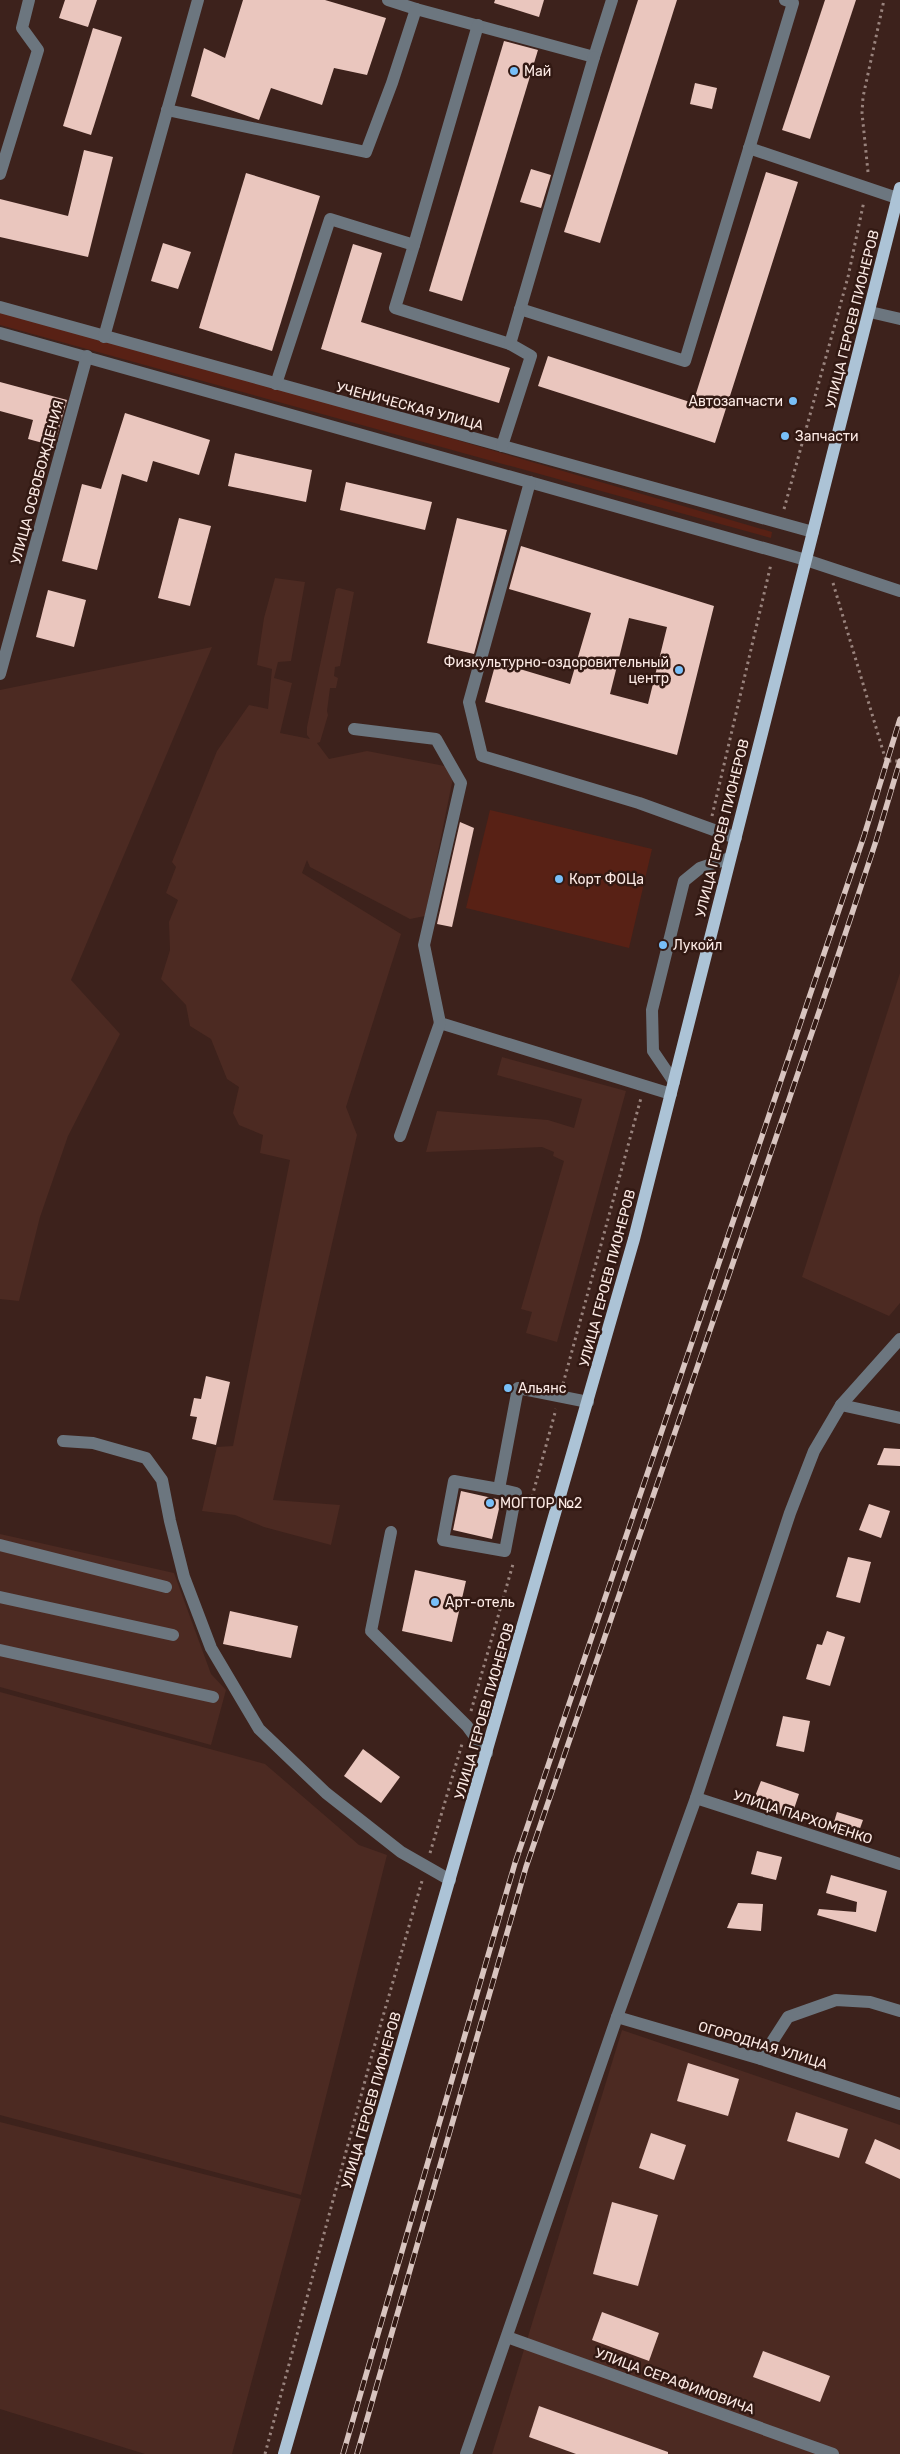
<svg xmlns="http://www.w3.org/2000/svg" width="900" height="2454" viewBox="0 0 900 2454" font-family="Rubik,sans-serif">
	<rect width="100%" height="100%" fill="#3d221c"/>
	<g fill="#4c2a22">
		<path d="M275,578L305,582L291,661L278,662L274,678L292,683L280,733L310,739L307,735V727L336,589L339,588L354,592L340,666L335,667L334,676L338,678L336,688H330L327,711L328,715L320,742L317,743L329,759L367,751L455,768L425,916L410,919L310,867L307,860L302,873L401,934L346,1107L357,1135L273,1500L340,1505L331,1545L264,1527L235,1515L202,1511L217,1447L233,1446L290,1160L260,1153L263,1135L239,1125L233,1113L239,1087L227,1079L211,1039L190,1026L186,1005L161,979L170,950L169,922L178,900L166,893L176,867L172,862L217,751L249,705L268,709L272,669L257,665L264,618Z"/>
		<path d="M212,647L71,980L120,1034L68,1136L40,1217L19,1301L0,1299V690Z"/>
		<path d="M900,973V1303L889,1316L802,1277Z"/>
		<path d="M502,1057L626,1091L557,1342L526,1333L532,1312L521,1309L564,1161L553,1156L554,1152L542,1147L426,1152L437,1111L548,1120L574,1128L582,1099L497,1075Z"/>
		<path d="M0,1534L174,1573L211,1674L226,1690L211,1745L0,1687Z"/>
		<path d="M0,1692L265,1764L359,1845L387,1855L301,2195L0,2115Z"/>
		<path d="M622,2030L900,2125V2454H492Z"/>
		<path d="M0,2122L301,2199L232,2454H145L0,2409Z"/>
	</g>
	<g fill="#582115">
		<path d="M0,311L104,337L772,532L771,538L0,325Z"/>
		<path d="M490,810L652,849L629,948L466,908Z"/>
	</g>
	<g fill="#eac6be" fill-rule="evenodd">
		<path d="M65,0H97L88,27L59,18Z"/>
		<path d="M243,0H325L386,18L367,75L334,68L322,105L271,88L259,120L191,96L204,48L225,58Z"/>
		<path d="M495,0H544L539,17L494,3Z"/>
		<path d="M638,0H677L600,243L564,232Z"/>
		<path d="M825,0H856L810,139L782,130Z"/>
		<path d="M93,28L122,37L91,135L63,126Z"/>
		<path d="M504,41L538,50L462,301L429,291Z"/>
		<path d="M695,83L717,88L712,109L690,104Z"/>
		<path d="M84,150L113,157L88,257L0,237V199L68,216Z"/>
		<path d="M531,169L551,175L541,208L520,202Z"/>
		<path d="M766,172L798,182L715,443L538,386L548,356L693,403Z"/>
		<path d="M246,173L320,196L272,351L199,328Z"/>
		<path d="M163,243L191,252L178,289L151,281Z"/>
		<path d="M353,244L382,253L361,322L510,368L499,403L321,349Z"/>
		<path d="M0,382L67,400L54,446L28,439L33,420L0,411Z"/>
		<path d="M125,413L210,440L199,475L153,461L147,482L122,474L97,570L62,561L82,484L101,489Z"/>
		<path d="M235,453L312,470L306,502L228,486Z"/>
		<path d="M346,482L432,502L425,530L340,510Z"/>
		<path d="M179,518L211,526L190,606L158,598Z"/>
		<path d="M457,518L507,530L474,654L427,643Z"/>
		<path d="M521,546L714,606L677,755L485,702L496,662L570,684L591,613L509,589ZM629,618L667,627L648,704L610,694Z"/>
		<path d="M48,590L86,600L74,647L36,637Z"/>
		<path d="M460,822L474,828L452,927L437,924Z"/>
		<path d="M206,1376L230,1382L216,1445L192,1439L197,1417L190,1416L194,1398L201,1399Z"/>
		<path d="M884,1448L900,1449V1466L877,1465Z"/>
		<path d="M461,1491L501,1500L492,1539L453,1530Z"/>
		<path d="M869,1504L890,1511L881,1538L859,1530Z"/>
		<path d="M848,1557L871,1562L860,1603L836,1597Z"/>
		<path d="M415,1570L466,1581L452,1642L402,1631Z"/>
		<path d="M230,1611L298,1626L291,1658L223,1644Z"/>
		<path d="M827,1631L845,1637L830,1686L806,1679L817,1644L822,1645Z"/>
		<path d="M783,1716L810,1721L804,1752L776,1746Z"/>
		<path d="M363,1749L400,1777L381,1803L344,1776Z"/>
		<path d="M761,1781L799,1794L791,1818L752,1804Z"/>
		<path d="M837,1812L863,1820L857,1837L832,1829Z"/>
		<path d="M757,1851L782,1857L776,1880L751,1874Z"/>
		<path d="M831,1875L887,1891L876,1932L817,1915L819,1909L856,1912L857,1902L826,1893Z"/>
		<path d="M738,1903L763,1904L761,1931L727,1928Z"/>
		<path d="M688,2063L739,2079L728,2116L677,2101Z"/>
		<path d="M796,2112L848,2129L839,2158L787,2141Z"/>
		<path d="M651,2133L686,2145L674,2180L639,2168Z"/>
		<path d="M875,2139L900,2150V2179L865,2163Z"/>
		<path d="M612,2202L658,2215L638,2286L593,2274Z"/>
		<path d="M602,2312L659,2333L649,2361L592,2340Z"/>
		<path d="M763,2351L830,2376L820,2402L753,2377Z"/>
		<path d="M539,2406L668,2452V2454H576L529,2437Z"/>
	</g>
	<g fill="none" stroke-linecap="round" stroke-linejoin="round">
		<g stroke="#99837d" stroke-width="3" stroke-dasharray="2.5 4" stroke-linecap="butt">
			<path d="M868,172L862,113L863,97L884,0"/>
			<path d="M784,509L848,277L864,201"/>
			<path d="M833,583L886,761H900"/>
			<path d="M712,816L771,564"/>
			<path d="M563,1384L641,1098"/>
			<path d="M532,1497L556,1409"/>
			<path d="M471,1711L513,1564"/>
			<path d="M430,1853L462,1744"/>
			<path d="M265,2454L373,2051L422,1881"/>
		</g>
		<g stroke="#6c767f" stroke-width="12">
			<path d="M388,0L416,9"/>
			<path d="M167,110L366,152L392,83L416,9L594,57L612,0"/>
			<path d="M749,148L897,198"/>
			<path d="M0,174L38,50L22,28L29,0"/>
			<path d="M414,245L395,308L510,344"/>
			<path d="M0,307L813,532"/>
			<path d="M520,309L685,361L793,3L785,0"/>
			<path d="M870,312L900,319"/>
			<path d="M0,333L806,560L900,591"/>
			<path d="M104,337L198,0"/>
			<path d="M276,384L330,219L414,245L478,25"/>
			<path d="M502,446L531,356L510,344L594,57"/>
			<path d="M530,482L469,702L482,756L639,803L736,838"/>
			<path d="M0,674L87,356"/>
			<path d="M354,729L436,739L461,783L424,945L440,1023L671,1094"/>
			<path d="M674,1082L653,1051L652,1010L684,881L700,868L730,858"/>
			<path d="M400,1136L440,1023"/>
			<path d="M841,1405L900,1418"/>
			<path d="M63,1441L93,1443L146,1458L162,1480L170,1521L184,1577L211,1648L259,1729L326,1793L401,1852L450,1880"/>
			<path d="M499,1489L454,1481L443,1540L505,1551L516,1493L499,1489L518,1388L588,1402"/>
			<path d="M391,1532L371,1631L467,1726L487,1753"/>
			<path d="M0,1545L166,1587"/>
			<path d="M0,1597L173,1635"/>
			<path d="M0,1650L213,1697"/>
			<path d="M696,1798L900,1864"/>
			<path d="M617,2017L761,2059L900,2104"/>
			<path d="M761,2059L788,2017L836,2000L870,2002L900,2011"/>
			<path d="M507,2337L833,2454"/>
			<path d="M466,2454L617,2017L696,1798L790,1513L814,1451L841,1405L900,1339"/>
		</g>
		<path stroke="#acc3d6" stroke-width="12" d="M284,2454L634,1239L900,188"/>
		<defs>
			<g id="rail">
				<path d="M343,2454L515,1863L864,836L900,719"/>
				<path d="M357,2454L526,1867L832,974L876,841L900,761"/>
			</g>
		</defs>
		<use href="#rail" stroke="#d8c4bf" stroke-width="5.5"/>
		<use href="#rail" stroke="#321913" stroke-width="4" stroke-dasharray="11" stroke-linecap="butt"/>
	</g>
	<g fill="#78bff8" stroke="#321913" stroke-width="2">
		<circle cx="514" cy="71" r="5"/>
		<circle cx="793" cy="401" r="5"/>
		<circle cx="785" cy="436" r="5"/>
		<circle cx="679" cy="670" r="5"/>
		<circle cx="559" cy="879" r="5"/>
		<circle cx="663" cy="945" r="5"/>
		<circle cx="508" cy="1388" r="5"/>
		<circle cx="490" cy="1503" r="5"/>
		<circle cx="435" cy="1602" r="5"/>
	</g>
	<g text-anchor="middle" stroke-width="5" stroke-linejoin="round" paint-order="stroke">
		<g font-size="14" fill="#fceae5" stroke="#321913" text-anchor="start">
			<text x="524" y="76">Май</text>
			<text x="783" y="406" text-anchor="end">Автозапчасти</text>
			<text x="795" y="441">Запчасти</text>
			<text x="669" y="667" text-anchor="end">Физкультурно-оздоровительный<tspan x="669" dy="16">центр</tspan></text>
			<text x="569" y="884">Корт ФОЦа</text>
			<text x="673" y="950">Лукойл</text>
			<text x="518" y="1393">Альянс</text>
			<text x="500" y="1508">МОГТОР №2</text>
			<text x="445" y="1607">Арт-отель</text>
		</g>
		<g font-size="14" fill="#fceae5" stroke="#321913">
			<text transform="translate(852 319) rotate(-76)" y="5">УЛИЦА ГЕРОЕВ ПИОНЕРОВ</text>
			<text transform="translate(410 406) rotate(15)" y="5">УЧЕНИЧЕСКАЯ УЛИЦА</text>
			<text transform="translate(37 482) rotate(-75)" y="5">УЛИЦА ОСВОБОЖДЕНИЯ</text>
			<text transform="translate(722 828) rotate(-76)" y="5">УЛИЦА ГЕРОЕВ ПИОНЕРОВ</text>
			<text transform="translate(607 1278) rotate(-75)" y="5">УЛИЦА ГЕРОЕВ ПИОНЕРОВ</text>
			<text transform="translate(484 1711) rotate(-74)" y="5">УЛИЦА ГЕРОЕВ ПИОНЕРОВ</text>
			<text transform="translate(803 1817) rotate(18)" y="5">УЛИЦА ПАРХОМЕНКО</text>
			<text transform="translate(763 2045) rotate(17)" y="5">ОГОРОДНАЯ УЛИЦА</text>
			<text transform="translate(371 2100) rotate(-74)" y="5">УЛИЦА ГЕРОЕВ ПИОНЕРОВ</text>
			<text transform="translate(675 2381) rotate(20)" y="5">УЛИЦА СЕРАФИМОВИЧА</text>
		</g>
	</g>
</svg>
